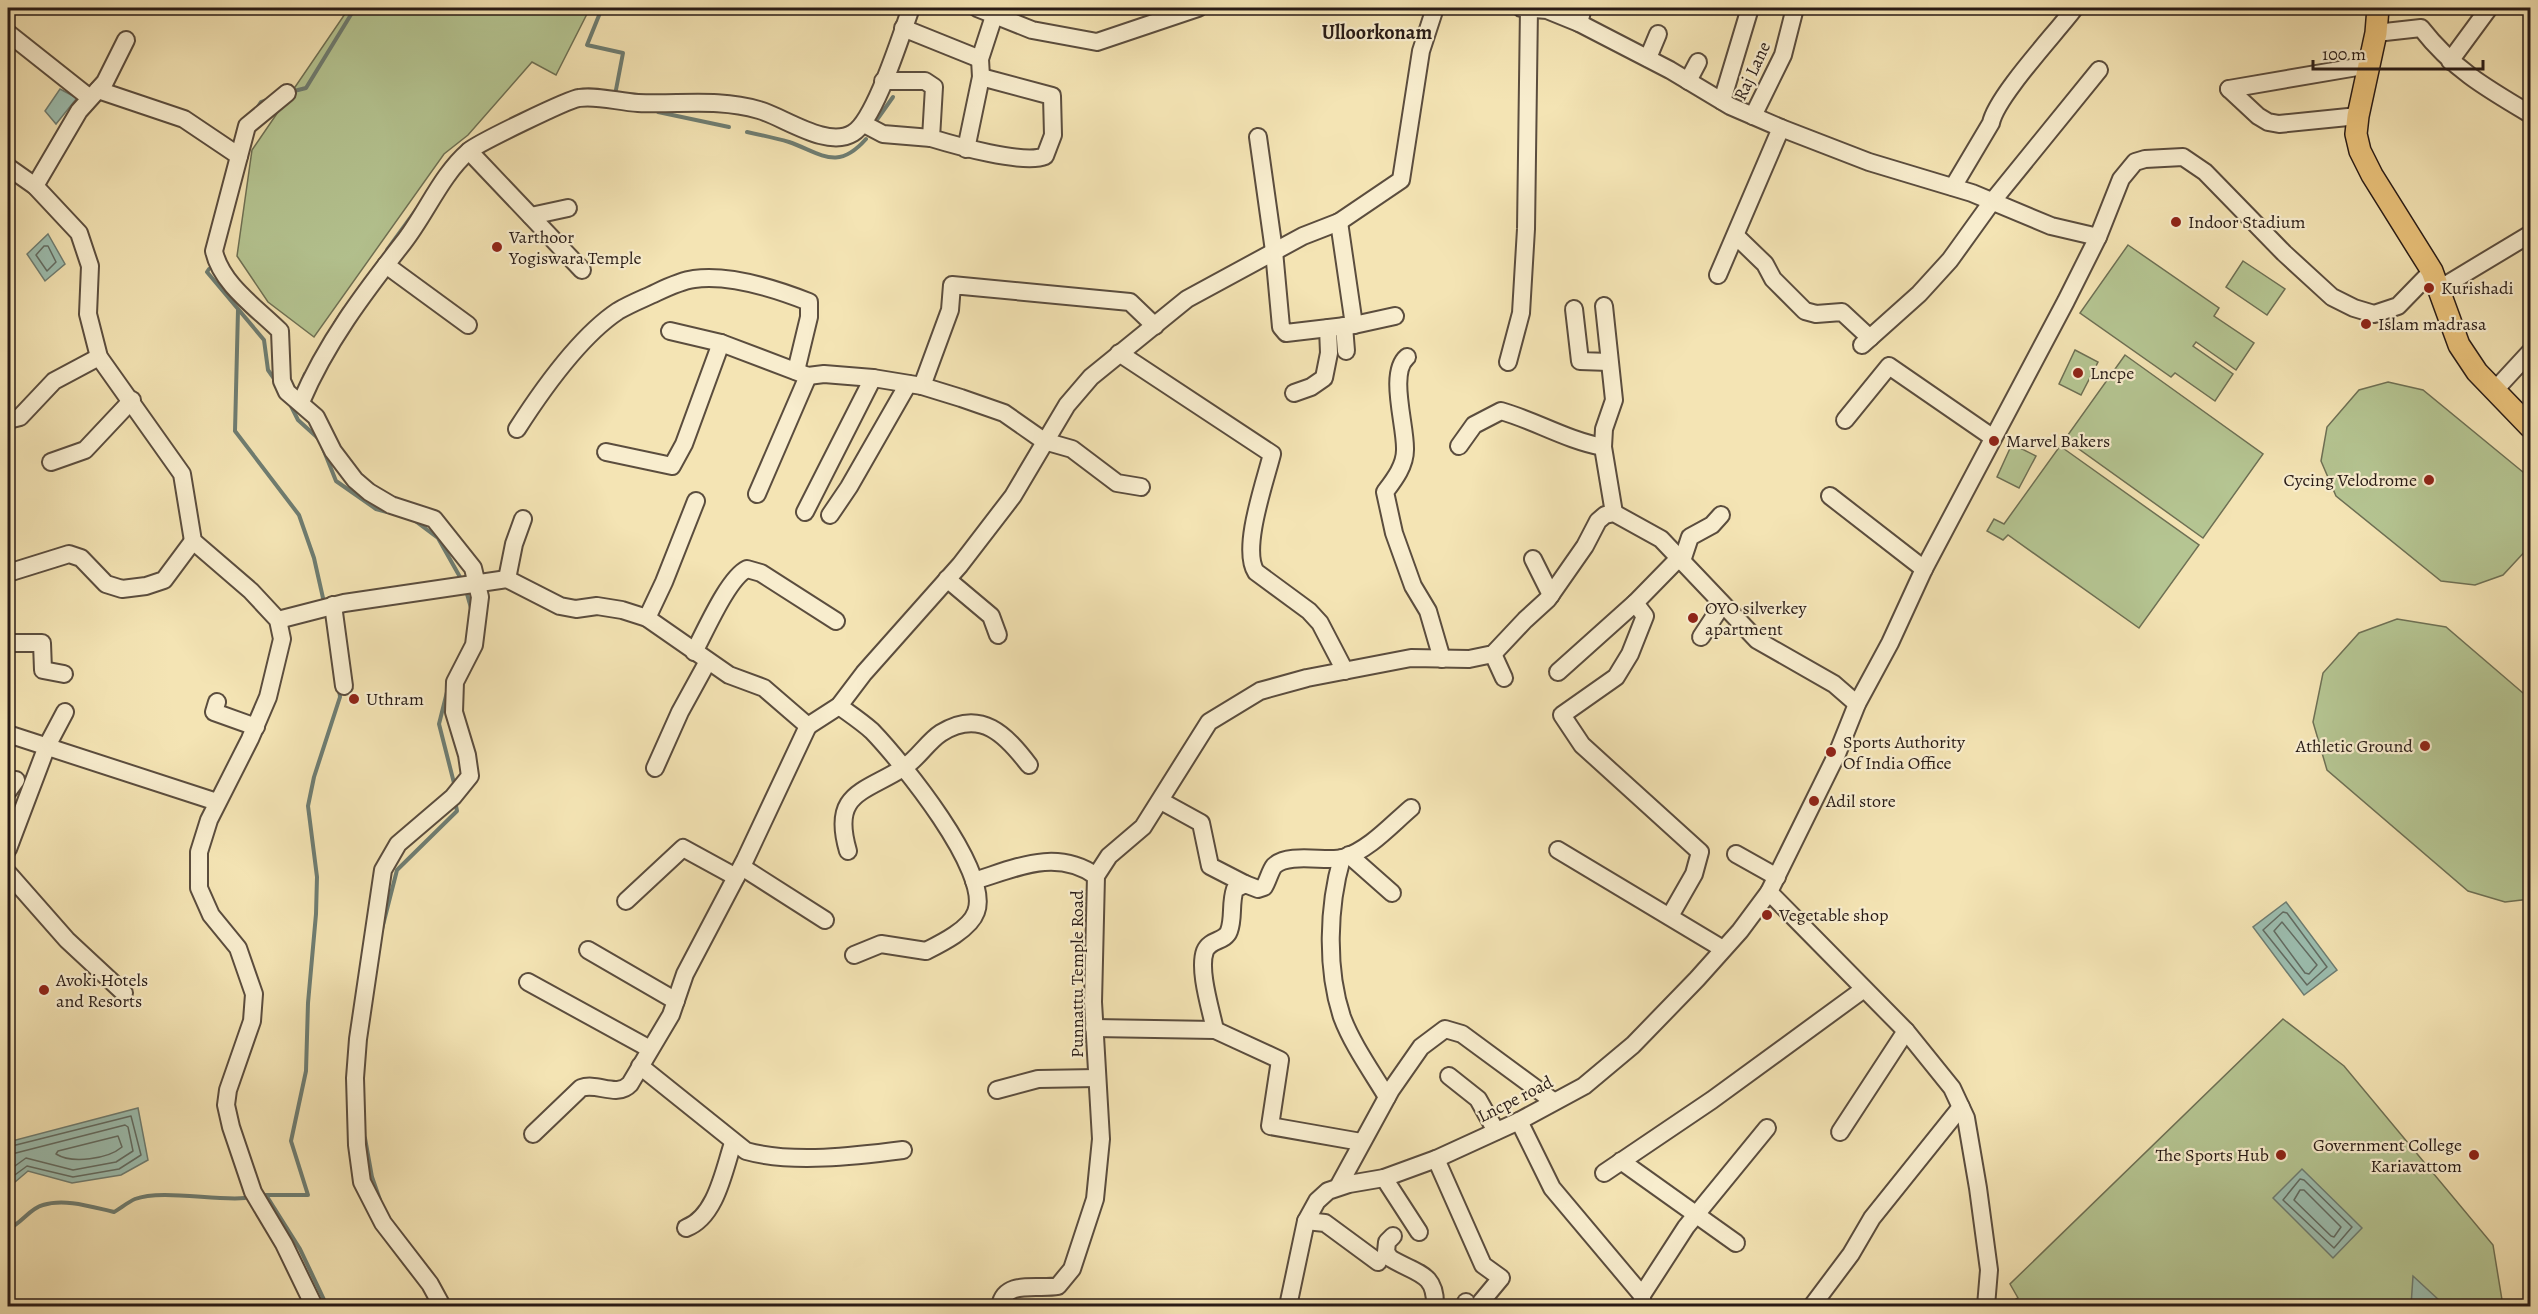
<svg xmlns="http://www.w3.org/2000/svg" width="2538" height="1314" viewBox="0 0 2538 1314" font-family="Alegreya,serif">
	<rect width="100%" height="100%" fill="#f4e4b4"/>
	<filter id="stains"><feTurbulence type="fractalNoise" baseFrequency=".00333" numOctaves="4"/><feColorMatrix values="0 0 0 0 .2 0 0 0 0 .09 0 0 0 0 .02 0 0 0 .5 -.17"/></filter>
	<radialGradient id="worn" r=".72"><stop offset=".6" stop-color="#630" stop-opacity="0"/><stop offset="1" stop-color="#630" stop-opacity=".3"/></radialGradient>
	<g fill="#b5c592" stroke="#6e7054" stroke-width="1.5">
		<path d="M349,8H590L556,75L532,62L468,135L444,154L314,337L268,302L237,256L252,150Z"/>
		<path d="M2128,245L2219,308L2214,316L2254,343L2236,370L2196,342L2193,346L2233,374L2215,401L2175,373L2171,377L2080,313Z"/>
		<path d="M2243,261L2285,289L2267,315L2226,287Z"/>
		<path d="M2075,350L2098,362L2081,395L2059,384Z"/>
		<path d="M2125,355L2263,454L2203,538L2065,439Z"/>
		<path d="M2388,382L2423,390L2529,477L2530,546L2503,575L2475,585L2441,581L2336,496L2321,461L2327,427L2359,390Z"/>
		<path d="M2012,444L2036,456L2019,488L1997,477Z"/>
		<path d="M2060,446L2199,545L2139,628L2008,535L2003,540L1987,531L1994,519L2004,524Z"/>
		<path d="M2397,619L2446,627L2530,699V899L2505,902L2468,891L2327,770L2313,722L2323,673L2359,633Z"/>
		<path d="M2283,1019L2344,1066L2493,1245L2503,1306H2004L2018,1298L2010,1284Z"/>
	</g>
	<g fill="#9cbeb0" stroke="#6e7d72" stroke-width="1.5">
		<path d="M60,89L77,98L56,124L45,111Z"/>
		<path d="M48,234L65,264L45,281L27,254Z"/>
		<path d="M2286,902L2337,970L2304,995L2253,927Z"/>
		<path d="M138,1108L148,1160L121,1175L72,1183L28,1171L8,1188V1142Z"/>
		<path d="M2302,1169L2362,1228L2333,1258L2273,1198Z"/>
		<path d="M2413,1276L2440,1301L2439,1306H2411Z"/>
	</g>
	<g fill="none" stroke-linecap="round" stroke-linejoin="round">
		<g stroke="#626c63" stroke-width="1.5">
			<path d="M44,246H48L56,262L47,271L36,255Z"/>
			<path d="M2283,912L2287,913L2327,967L2307,985L2263,930Z"/>
			<path d="M2282,922L2317,965L2309,974L2305,973L2274,931Z"/>
			<path d="M118,1136L122,1147C108,1159 72,1164 56,1154L58,1151Z"/>
			<path d="M8,1147L131,1116L141,1155L119,1169L73,1177L27,1166L8,1180"/>
			<path d="M8,1155L125,1125L128,1127L133,1151L116,1162L73,1170L26,1158L8,1171"/>
			<path d="M2300,1179L2304,1180L2352,1227L2334,1248L2283,1200Z"/>
			<path d="M2300,1190H2304L2341,1227L2334,1237L2331,1236L2294,1200Z"/>
		</g>
		<g stroke="#6e7d72" stroke-width="4">
			<path d="M328,8L334,13"/>
			<path d="M602,8L587,45L623,53L615,95"/>
			<path d="M290,92L306,88L355,8"/>
			<path d="M255,111L261,102L269,99"/>
			<path d="M658,112L729,127"/>
			<path d="M876,121L893,97"/>
			<path d="M747,132C761,135 775,138 789,142C821,153 837,172 866,139"/>
			<path d="M387,250L416,210"/>
			<path d="M209,269L207,272L264,340L268,370L275,380"/>
			<path d="M238,310L235,431L299,515L314,558L323,598"/>
			<path d="M335,323L344,309"/>
			<path d="M300,389L305,374"/>
			<path d="M290,404L298,420L319,439"/>
			<path d="M322,446L336,481L376,509L387,512"/>
			<path d="M414,520L438,538L460,577"/>
			<path d="M467,594L471,608"/>
			<path d="M447,692L439,724L454,783"/>
			<path d="M382,929L397,870L457,811L456,806"/>
			<path d="M365,1138L372,1177L380,1200"/>
			<path d="M8,1229C21,1224 30,1208 43,1205C65,1198 92,1207 114,1212C121,1208 128,1202 135,1199C161,1189 215,1201 245,1198"/>
			<path d="M327,1306L300,1249L266,1195H308L291,1141L306,1071L308,1003L316,914L317,877L308,806L314,777L340,697L339,688"/>
		</g>
		<defs>
			<g id="minor">
				<path d="M977,8L1032,30L1097,42L1198,8"/>
				<path d="M1521,8L1547,10L1579,23L1670,70L1730,106L1781,128L1869,162L1972,193L2051,226L2098,237"/>
				<path d="M1579,23L1583,8"/>
				<path d="M903,28L980,59"/>
				<path d="M8,33L90,98"/>
				<path d="M2376,33L2421,28C2453,69 2486,88 2530,114"/>
				<path d="M1648,58L1658,34"/>
				<path d="M2450,61L2489,8"/>
				<path d="M883,81H925L934,87L931,138C954,145 1024,165 1045,156L1053,135L1052,96L981,77"/>
				<path d="M1688,81L1698,62"/>
				<path d="M2229,89L2369,65"/>
				<path d="M2229,89L2258,116L2268,122L2279,124L2358,116"/>
				<path d="M98,90L184,119L239,156"/>
				<path d="M287,93L247,126L214,251C221,284 257,308 280,331L282,381L287,392L316,417L333,451L355,480L369,492L391,505L434,519L473,568L480,597L474,645L455,682L454,712L467,755L470,776L453,797L398,844L383,870L358,1039L355,1078L357,1145L362,1182L383,1223L430,1284L442,1306"/>
				<path d="M1722,101L1750,8"/>
				<path d="M1753,116L1783,55L1795,8"/>
				<path d="M864,124L883,134L931,138"/>
				<path d="M1258,137L1274,251L1281,327L1286,333L1354,325L1395,316"/>
				<path d="M966,149L981,77L980,59L994,16"/>
				<path d="M469,151L582,270"/>
				<path d="M8,167L35,186L79,233L90,266L88,314L99,357L182,474L193,541L251,591L278,620L282,639L268,697L250,739L209,820L199,852V888L211,915L238,948L254,994L252,1021L228,1090L226,1105L231,1127L253,1192L284,1244L314,1306"/>
				<path d="M35,186L79,111L105,82L126,40"/>
				<path d="M1953,187L1991,123C1996,97 2055,34 2074,9"/>
				<path d="M531,216L568,208"/>
				<path d="M1339,222L1354,325"/>
				<path d="M1736,236L1765,264L1773,279L1805,311L1816,314L1842,312L1870,338"/>
				<path d="M386,265L468,325"/>
				<path d="M1718,275L1781,128"/>
				<path d="M2439,289L2527,236"/>
				<path d="M1604,306L1614,400L1604,429L1603,447L1614,513"/>
				<path d="M1574,309L1580,361L1609,362"/>
				<path d="M1344,326L1346,351"/>
				<path d="M670,331L721,343L808,376L824,374L873,378L922,386L961,398L1004,413L1044,441L1072,449L1117,483L1141,487"/>
				<path d="M1862,345L1919,294L1950,260L1991,203L2099,70"/>
				<path d="M1119,353L1272,454C1265,482 1241,549 1256,572L1309,611L1320,623L1345,671"/>
				<path d="M1407,357C1388,373 1406,426 1405,450C1405,466 1394,480 1385,492L1394,533L1413,586L1428,611L1442,659"/>
				<path d="M1508,362L1521,313L1526,229L1529,8"/>
				<path d="M922,386L950,310L952,285L1130,302L1155,326"/>
				<path d="M2494,391L2530,352"/>
				<path d="M1294,393L1311,387L1324,378L1329,353L1328,328"/>
				<path d="M301,402C326,343 364,293 403,243C426,214 441,175 469,151C478,143 569,99 579,98C597,95 619,102 638,103C679,105 718,98 759,110C784,117 827,149 853,133C875,120 901,35 911,8"/>
				<path d="M8,420L20,417L54,381L99,357"/>
				<path d="M1845,420L1889,366L1992,437"/>
				<path d="M517,429C542,390 579,337 618,311C628,305 640,300 651,295C664,289 679,281 694,279C730,274 776,289 809,302V317L796,371"/>
				<path d="M1459,446L1474,425L1501,411C1536,421 1566,440 1603,447"/>
				<path d="M606,452L672,466L684,444L721,343"/>
				<path d="M51,462L85,450L132,400"/>
				<path d="M757,494L808,376"/>
				<path d="M1830,496L1924,569"/>
				<path d="M805,512L873,378"/>
				<path d="M830,515L849,487L908,384"/>
				<path d="M1533,559L1551,595"/>
				<path d="M1682,561L1690,537L1712,525L1721,515"/>
				<path d="M8,573L69,554L81,558L106,584L122,589L146,586L164,580L193,541"/>
				<path d="M507,579L514,544L523,519"/>
				<path d="M947,579L991,616L998,635"/>
				<path d="M1635,603L1645,616L1630,654L1616,677L1562,715L1582,745L1700,852L1694,874L1670,916"/>
				<path d="M333,605L344,686"/>
				<path d="M647,618L664,582L696,501"/>
				<path d="M278,620L344,603L507,579L560,606L576,609L597,606L622,610L647,618L729,675L764,688L808,726L839,706L864,673L960,565L1013,496L1067,405L1091,377L1187,299L1303,236L1339,222L1401,180L1421,51L1435,8"/>
				<path d="M1701,637L1722,605"/>
				<path d="M8,643H42L43,670L64,674"/>
				<path d="M694,652C705,632 728,578 747,569L761,573L836,621"/>
				<path d="M1493,654L1504,678"/>
				<path d="M1558,672L1635,603L1678,559"/>
				<path d="M217,702L214,712L256,727"/>
				<path d="M839,706C850,714 862,722 872,731C900,760 992,872 976,912C970,929 942,943 926,951L881,944L854,955"/>
				<path d="M8,734L217,802"/>
				<path d="M655,768L680,712L708,661"/>
				<path d="M8,791L16,780"/>
				<path d="M1161,801L1201,823L1210,866L1245,884"/>
				<path d="M8,849L47,746L65,712"/>
				<path d="M1558,850L1723,949"/>
				<path d="M848,851C831,793 863,793 903,768C918,759 927,742 941,733C981,708 1006,735 1029,765"/>
				<path d="M1736,854L1777,877"/>
				<path d="M1349,855L1392,893"/>
				<path d="M1342,858C1328,906 1326,969 1342,1017C1352,1044 1372,1072 1387,1097"/>
				<path d="M742,867L825,920"/>
				<path d="M8,873L67,940L124,993"/>
				<path d="M974,881C1016,868 1056,848 1096,876"/>
				<path d="M626,901L683,848L736,877"/>
				<path d="M588,950L676,1001"/>
				<path d="M528,982L650,1049"/>
				<path d="M1094,1028L1215,1030L1280,1060L1270,1126L1361,1142"/>
				<path d="M1215,1030C1211,1010 1198,970 1205,951C1210,939 1225,942 1229,931C1234,918 1230,903 1235,889L1245,884L1258,889L1264,887C1268,881 1270,871 1274,866C1288,852 1326,862 1343,858C1369,850 1391,825 1411,808"/>
				<path d="M640,1066L746,1151C792,1164 856,1156 903,1150"/>
				<path d="M1449,1076L1478,1099L1496,1131"/>
				<path d="M997,1090L1038,1079L1097,1078"/>
				<path d="M1519,1121L1552,1188L1642,1295"/>
				<path d="M1840,1132L1906,1031"/>
				<path d="M533,1134L581,1088C597,1082 617,1098 630,1084L671,1015L685,974L745,860L808,726"/>
				<path d="M1436,1159L1483,1265L1501,1278L1481,1302L1484,1306"/>
				<path d="M1621,1161L1736,1243"/>
				<path d="M1604,1173L1712,1100L1864,989"/>
				<path d="M1384,1178L1419,1232"/>
				<path d="M1338,1187L1391,1090L1421,1047L1445,1029L1462,1034L1553,1101"/>
				<path d="M1306,1221L1325,1223L1378,1262"/>
				<path d="M686,1228C716,1217 724,1170 733,1143"/>
				<path d="M1393,1236L1387,1242L1386,1252L1390,1258C1416,1274 1436,1272 1435,1306"/>
				<path d="M1466,1302V1306"/>
				<path d="M1000,1306C1005,1279 1037,1290 1058,1286L1072,1269L1095,1199L1101,1139L1093,1002L1096,876L1109,856L1143,827L1209,722L1260,691L1307,678L1411,658L1469,659L1493,654L1525,620L1548,599L1585,546L1598,521L1605,515L1614,513L1661,539L1757,640L1834,684L1857,704"/>
				<path d="M1288,1306L1306,1221L1317,1201L1328,1191L1349,1184L1384,1178L1436,1159L1519,1121L1584,1086L1633,1045L1697,979L1740,931L1769,892"/>
				<path d="M1642,1306V1295L1686,1227L1767,1128"/>
				<path d="M1812,1306L1851,1254L1872,1218L1961,1107"/>
				<path d="M1986,1306L1989,1270L1978,1188L1966,1118L1952,1088L1906,1031L1769,892L1837,754L1857,704L1890,643L1924,569L2066,301L2098,237L2121,179L2135,162L2145,159L2183,157L2205,172L2284,253L2332,297L2354,308L2374,314L2398,306L2432,271"/>
			</g>
			<path id="major" d="M2378,8L2376,33L2358,116L2356,134L2360,151L2372,175L2432,271L2459,345L2477,372L2530,427"/>
		</defs>
		<use href="#minor" stroke="#5b4d3e" stroke-width="20"/>
		<use href="#major" stroke="#281b16" stroke-width="24"/>
		<use href="#minor" stroke="#f8edce" stroke-width="16"/>
		<use href="#major" stroke="#eac27a" stroke-width="21"/>
	</g>
	<g fill="#8f2418" stroke="#f8edce" stroke-width="2">
		<circle cx="2176" cy="222" r="6"/>
		<circle cx="497" cy="247" r="6"/>
		<circle cx="2429" cy="288" r="6"/>
		<circle cx="2366" cy="324" r="6"/>
		<circle cx="2078" cy="373" r="6"/>
		<circle cx="1994" cy="441" r="6"/>
		<circle cx="2429" cy="480" r="6"/>
		<circle cx="1693" cy="618" r="6"/>
		<circle cx="354" cy="699" r="6"/>
		<circle cx="2425" cy="746" r="6"/>
		<circle cx="1831" cy="752" r="6"/>
		<circle cx="1814" cy="801" r="6"/>
		<circle cx="1767" cy="915" r="6"/>
		<circle cx="44" cy="990" r="6"/>
		<circle cx="2281" cy="1155" r="6"/>
		<circle cx="2474" cy="1155" r="6"/>
	</g>
	<g text-anchor="middle" stroke-width="4.5" stroke-linejoin="round" paint-order="stroke">
		<g font-size="18" fill="#281b16" stroke="#f8edce">
			<text transform="translate(1752 71) rotate(-65)" y="6">Raj Lane</text>
			<text transform="translate(1077 974) rotate(-90)" y="6">Punnattu Temple Road</text>
			<text transform="translate(1515 1099) rotate(-27)" y="6">Lncpe road</text>
		</g>
		<g font-size="18" fill="#281b16" stroke="#f8edce" text-anchor="start">
			<text x="2188" y="228">Indoor Stadium</text>
			<text x="509" y="243">Varthoor<tspan x="509" dy="21">Yogiswara Temple</tspan></text>
			<text x="2441" y="294">Kurishadi</text>
			<text x="2378" y="330">Islam madrasa</text>
			<text x="2090" y="379">Lncpe</text>
			<text x="2006" y="447">Marvel Bakers</text>
			<text x="2417" y="486" text-anchor="end">Cycing Velodrome</text>
			<text x="1705" y="614">OYO silverkey<tspan x="1705" dy="21">apartment</tspan></text>
			<text x="366" y="705">Uthram</text>
			<text x="1843" y="748">Sports Authority<tspan x="1843" dy="21">Of India Office</tspan></text>
			<text x="2413" y="752" text-anchor="end">Athletic Ground</text>
			<text x="1826" y="807">Adil store</text>
			<text x="1779" y="921">Vegetable shop</text>
			<text x="56" y="986">Avoki Hotels<tspan x="56" dy="21">and Resorts</tspan></text>
			<text x="2462" y="1151" text-anchor="end">Government College<tspan x="2462" dy="21">Kariavattom</tspan></text>
			<text x="2269" y="1161" text-anchor="end">The Sports Hub</text>
		</g>
		<g font-size="20" font-weight="bold" fill="#281b16" stroke="#f8edce">
			<text x="1377" y="39">Ulloorkonam</text>
		</g>
	</g>
	<rect width="2538" height="1314" fill="none" stroke="#f4e4b4" stroke-width="30"/>
	<rect x="9" y="9" width="2520" height="1296" fill="none" stroke="#281b16" stroke-width="3"/>
	<rect x="15" y="15" width="2508" height="1284" fill="none" stroke="#281b16" stroke-width="1.5"/>
	<path d="M2313 60v9h170v-9" fill="none" stroke="#281b16" stroke-width="3"/>
	<text x="2322" y="60" font-size="18" fill="#281b16" stroke="#f8edce" stroke-width="4.5" paint-order="stroke">100 m</text>
	<rect width="100%" height="100%" filter="url(#stains)"/>
	<rect width="100%" height="100%" fill="url(#worn)"/>
</svg>
